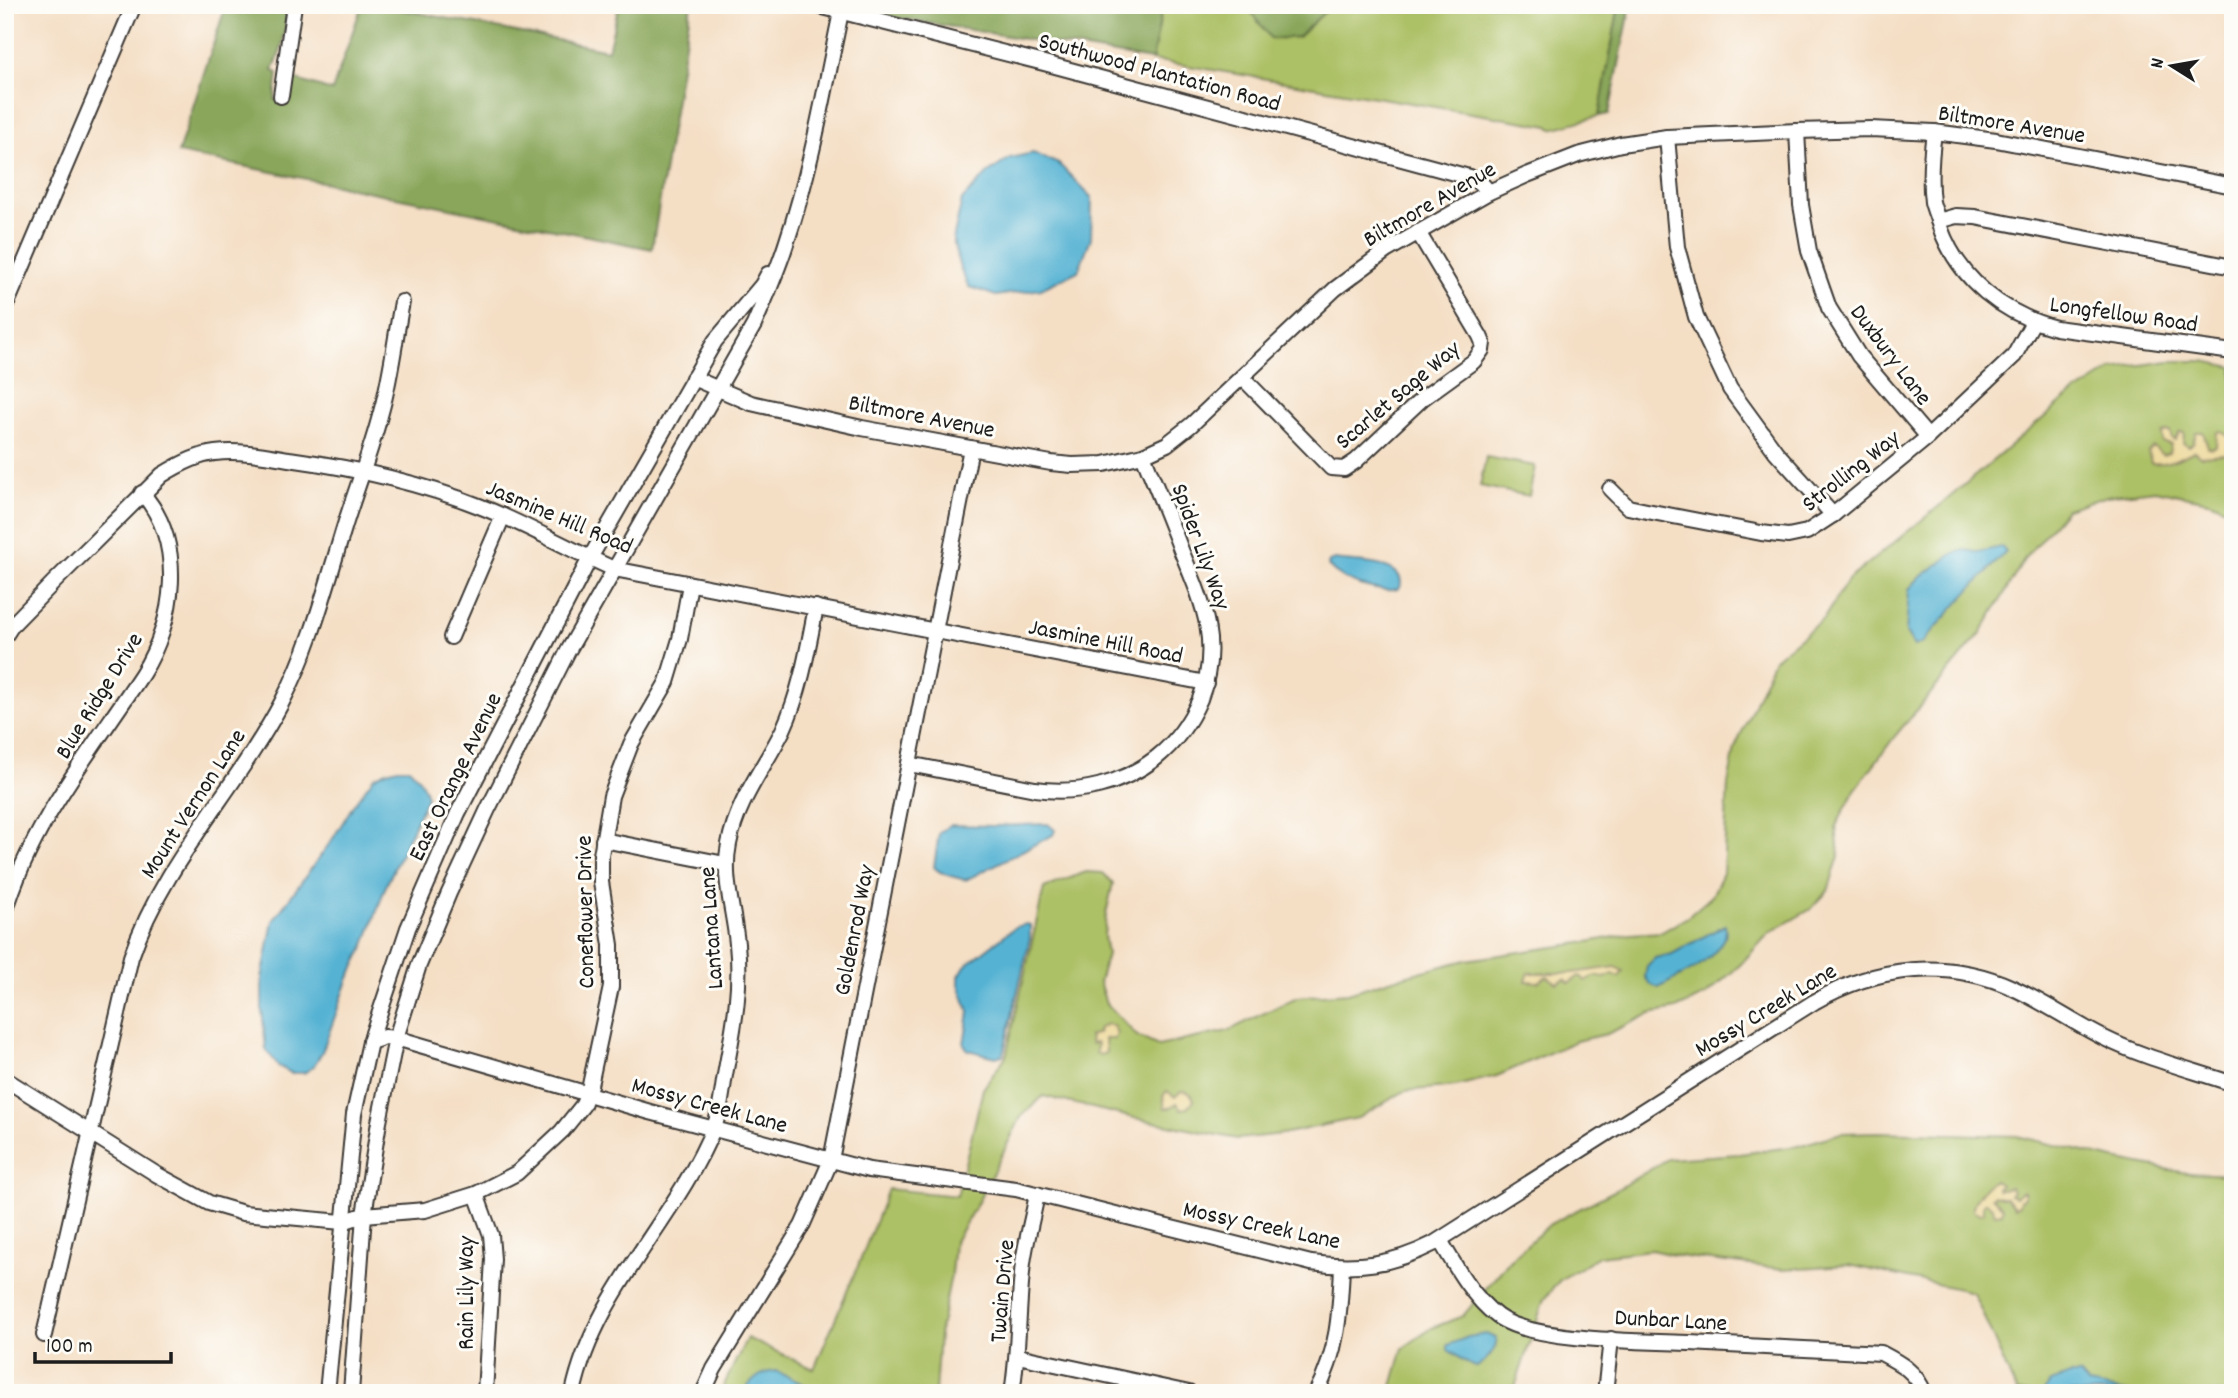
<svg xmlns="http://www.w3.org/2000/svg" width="2238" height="1398" viewBox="0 0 2238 1398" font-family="Dekko,sans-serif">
	<rect width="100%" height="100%" fill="#fdfcf7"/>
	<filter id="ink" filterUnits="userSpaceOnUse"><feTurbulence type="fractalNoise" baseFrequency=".0143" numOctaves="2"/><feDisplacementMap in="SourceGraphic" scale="14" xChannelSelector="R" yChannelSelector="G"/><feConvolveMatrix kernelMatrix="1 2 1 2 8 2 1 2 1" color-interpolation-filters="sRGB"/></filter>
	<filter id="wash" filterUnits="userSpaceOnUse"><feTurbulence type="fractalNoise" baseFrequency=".00686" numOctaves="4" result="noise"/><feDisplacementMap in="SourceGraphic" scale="28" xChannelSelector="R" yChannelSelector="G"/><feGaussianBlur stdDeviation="1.57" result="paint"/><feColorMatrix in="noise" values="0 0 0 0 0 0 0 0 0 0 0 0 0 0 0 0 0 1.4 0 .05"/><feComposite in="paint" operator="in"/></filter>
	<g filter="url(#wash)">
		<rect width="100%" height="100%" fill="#f4dec4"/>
		<g fill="#acc065" stroke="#646e40" stroke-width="2">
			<path d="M1163,5H1246L1272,39L1298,37L1332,5H1619L1599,116L1552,129L1549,126L1152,60Z"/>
			<path d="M2169,361H2204L2233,367V512L2213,502L2155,490L2107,496L2066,509L2025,558L1982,632L1895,736L1855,790L1836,826L1839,856L1828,891L1811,909L1769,933L1740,965L1706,995L1676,1009L1650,1014L1607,1034L1576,1041L1497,1076L1456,1086L1405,1091L1358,1118L1282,1134L1237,1139L1130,1117L1043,1096L1021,1117L979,1200L954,1243L951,1275L939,1335L935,1393H720L747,1338L814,1369L862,1256L888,1189L957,1196L983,1089L1006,1056L1044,888L1086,872L1103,873L1113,883L1106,914L1104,936L1107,954L1099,982L1106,1003L1137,1036L1158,1046L1228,1031L1297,997L1348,993L1393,979L1466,960L1588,942L1630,934L1662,932L1689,916L1712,896L1723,873L1728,784L1735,748L1774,659L1824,618L1848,580L1944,502L2067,398L2113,369Z"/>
			<path d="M1486,457L1535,466L1529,496L1480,486Z"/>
			<path d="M1877,1132L2017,1136L2114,1159L2186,1173L2233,1175V1393H2017L1973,1292L1849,1265L1783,1269L1678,1256L1651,1250L1599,1256L1560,1280L1544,1299L1513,1393H1390L1403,1348L1432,1328L1463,1316L1510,1260L1550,1224L1614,1191L1668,1159L1739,1154L1798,1146L1841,1133Z"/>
		</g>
		<g fill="#89a65a" stroke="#52613b" stroke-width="2">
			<path d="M226,5H289L282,47L273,71L278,73L275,100L285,101L288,77L332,91L362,5H379L608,50L619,5H691L652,249L178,153Z"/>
			<path d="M833,5H1163L1152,60L855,11Z"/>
			<path d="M1246,5H1332L1298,37L1271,39Z"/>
			<path d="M1619,5H1631L1609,114L1599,116Z"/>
		</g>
		<g fill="#eeda9e" stroke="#857b5d" stroke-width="2">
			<path d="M2222,431L2230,438L2231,450L2225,454L2200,456L2194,451C2181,458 2166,465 2151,463L2148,452L2153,447L2163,455L2169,453L2171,444L2162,442V434L2166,432H2170L2172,439L2175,440L2180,432L2184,433L2183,443L2188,446L2193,443L2196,432H2203L2208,447L2212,448L2216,446L2217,432Z"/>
			<path d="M1616,967L1623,971L1619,977L1613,974L1605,978C1594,976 1594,975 1585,981L1582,977L1579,976L1570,983L1565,979L1557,983L1547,976L1538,982L1526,981L1529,973H1572Z"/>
			<path d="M1107,1024L1113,1026L1117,1033L1115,1039H1105L1106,1053L1100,1055L1096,1053L1097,1045L1096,1043L1091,1044L1089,1036L1098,1033L1099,1028Z"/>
			<path d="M1167,1091L1175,1097L1181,1091C1188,1091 1193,1094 1194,1101L1187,1108L1181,1109L1177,1103L1171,1108H1165L1163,1096Z"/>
			<path d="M1994,1180L2001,1184L1997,1188L1998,1190L2010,1187L2013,1191L2010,1195L2015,1197L2023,1191L2025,1194L2024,1198L2020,1200L2019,1205L2015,1207L2006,1198L1994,1195L1992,1197L2003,1207L2002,1213L1995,1214L1992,1207L1986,1202L1983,1204V1212L1980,1214L1973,1210C1972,1200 1986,1185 1994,1180Z"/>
		</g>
		<g fill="#55b2d3" stroke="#386778" stroke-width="2">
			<path d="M1033,153L1059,164L1092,198L1091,238L1078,271L1041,289L996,296L969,287L960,269L953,240L962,200L987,174L1010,158Z"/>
			<path d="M2002,547L2006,551L1922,643L1914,646L1906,633L1909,589L1919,578L1954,553L1965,550L1977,552Z"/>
			<path d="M1335,560C1351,563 1409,560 1400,588C1385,596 1336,581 1328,565L1329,562Z"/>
			<path d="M398,768H409C418,776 425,785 427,797L385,888L365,945L349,978L322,1052L313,1067L304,1073H291L278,1066L266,1049L262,1009V978L273,921L332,840L354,804L374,777L386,771Z"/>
			<path d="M1048,824L1055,830L1053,835L966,880C955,877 941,875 934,867L939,833L950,825L995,826Z"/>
			<path d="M1027,924L1030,925V938L1003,1055L996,1057L968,1050L964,1044L969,1012L959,984V976L965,966L1015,927Z"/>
			<path d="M1725,925C1728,934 1724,938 1719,946C1704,968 1682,974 1659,988L1650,984L1645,977L1647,966L1655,958L1672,954Z"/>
			<path d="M1486,1334L1496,1338C1498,1349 1486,1361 1477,1367L1472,1366L1448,1350V1345L1468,1337Z"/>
			<path d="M776,1371L809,1387L811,1393H742C752,1381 759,1372 776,1371Z"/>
			<path d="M2070,1375H2080L2089,1385L2130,1393H2043L2051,1382Z"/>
		</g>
	</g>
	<g filter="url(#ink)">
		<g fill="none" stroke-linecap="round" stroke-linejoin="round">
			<defs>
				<g id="minor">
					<path d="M815,5L1044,63L1469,177L1483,185L1489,192"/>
					<path d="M281,96L294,5"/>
					<path d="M1797,131L1801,205L1809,251L1829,308L1859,356L1928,437"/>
					<path d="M1934,132C1931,155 1929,179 1932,202C1934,210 1938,219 1940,227C1959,280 2003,314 2056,328L2233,352"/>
					<path d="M1667,137L1677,247L1696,317L1730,389L1776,452L1833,515"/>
					<path d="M1938,221L1956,216L1975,217L2233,267"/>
					<path d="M5,308L134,5"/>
					<path d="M1242,377L1331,468L1344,469L1356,461L1423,398L1474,361L1482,350L1483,343L1480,336L1418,232"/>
					<path d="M693,378L751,403L862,428L1051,463L1072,465L1104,464L1143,455L1167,444L1191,425L1335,289L1386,251L1489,192L1527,175L1578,155L1621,144L1667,137L1797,131L1871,129L1934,132L1996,140L2233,186"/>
					<path d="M1610,489L1628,507L1647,511L1761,533L1788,536L1807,532L1833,515L1928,437L2014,356L2033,322"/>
					<path d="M5,636L12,625L53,583L162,475C178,465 196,455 215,453C240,450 265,455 289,459C354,468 418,482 479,506C526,524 568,549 614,569L1206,683"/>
					<path d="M451,637L503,516"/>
					<path d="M909,764L1035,789C1078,795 1121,785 1156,758C1176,742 1190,722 1200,699C1222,643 1202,601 1181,550C1169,518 1156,487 1143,455"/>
					<path d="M603,840L725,864"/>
					<path d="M5,913C31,824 92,750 142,674C175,622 186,543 142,493"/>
					<path d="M370,1042L385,1037L396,1038L650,1112L869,1170L1016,1189L1311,1263C1356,1269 1392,1265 1433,1244L1814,1002C1876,966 1947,958 2013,988C2044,1002 2072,1022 2102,1037C2144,1058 2189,1069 2233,1084"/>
					<path d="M5,1079L156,1174L209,1203L243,1213L342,1222L364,1215L425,1210L476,1194L517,1173L562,1131L583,1105L590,1085L611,987V945L601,882V855L611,796L631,744L667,682L680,639L690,584"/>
					<path d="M476,1194L491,1235L493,1259L485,1393"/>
					<path d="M1440,1240C1455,1266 1473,1298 1497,1316C1531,1342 1645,1341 1690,1343C1753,1346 1817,1350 1881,1353C1900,1363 1917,1372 1924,1393"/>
					<path d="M44,1335L131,957C163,863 236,789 282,702C311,647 326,587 344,528C356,489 371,451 381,412C391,377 395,339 402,302"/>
					<path d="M1018,1356L1189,1393"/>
					<path d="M327,1393L354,1114L370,1042L408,928L458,813L590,558L715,341L762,285L768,274"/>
					<path d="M351,1393L364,1215L379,1122L396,1038L419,965L449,893L488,809L568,651L754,325C766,297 778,270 787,241C812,166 825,88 841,12"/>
					<path d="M573,1393C594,1292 676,1220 714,1127C721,1111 722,1092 725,1075C733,1030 742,990 737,944C734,910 722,878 729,844C737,801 764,768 783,730C801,691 808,648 816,607"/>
					<path d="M703,1393L714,1369L802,1226L831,1160L971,448"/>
					<path d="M1012,1393C1019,1350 1018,1306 1023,1263C1026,1240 1033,1217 1037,1194"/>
					<path d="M1316,1393C1338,1352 1340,1312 1342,1267"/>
					<path d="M1605,1393L1611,1339"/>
				</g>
			</defs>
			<use href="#minor" stroke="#3c3935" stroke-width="18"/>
			<use href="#minor" stroke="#fff" stroke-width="14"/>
		</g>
	</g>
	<g text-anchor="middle" stroke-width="6" stroke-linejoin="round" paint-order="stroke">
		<g font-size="24" fill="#1c1c1c" stroke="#fdfcf7">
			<text transform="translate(1160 71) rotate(15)" y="8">Southwood Plantation Road</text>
			<text transform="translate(2012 123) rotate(9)" y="8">Biltmore Avenue</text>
			<text transform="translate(1429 203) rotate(-30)" y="8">Biltmore Avenue</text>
			<text transform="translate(2124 313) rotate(8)" y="8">Longfellow Road</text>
			<text transform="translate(1892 354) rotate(53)" y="8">Duxbury Lane</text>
			<text transform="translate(1397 394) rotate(-40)" y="8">Scarlet Sage Way</text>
			<text transform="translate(922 415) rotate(11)" y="8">Biltmore Avenue</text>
			<text transform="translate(1850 470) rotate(-38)" y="8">Strolling Way</text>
			<text transform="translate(560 516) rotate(23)" y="8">Jasmine Hill Road</text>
			<text transform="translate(1202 546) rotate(70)" y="8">Spider Lily Way</text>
			<text transform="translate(1106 640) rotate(11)" y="8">Jasmine Hill Road</text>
			<text transform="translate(98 695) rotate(-58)" y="8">Blue Ridge Drive</text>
			<text transform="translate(454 776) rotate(-64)" y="8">East Orange Avenue</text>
			<text transform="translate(192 803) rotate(-57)" y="8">Mount Vernon Lane</text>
			<text transform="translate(584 912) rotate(-91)" y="8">Coneflower Drive</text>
			<text transform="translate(710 928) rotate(-94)" y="8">Lantana Lane</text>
			<text transform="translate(853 930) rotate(-79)" y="8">Goldenrod Way</text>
			<text transform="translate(1765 1009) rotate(-31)" y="8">Mossy Creek Lane</text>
			<text transform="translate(710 1104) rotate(15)" y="8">Mossy Creek Lane</text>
			<text transform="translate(1262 1224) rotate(12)" y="8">Mossy Creek Lane</text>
			<text transform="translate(1001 1291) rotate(-85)" y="8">Twain Drive</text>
			<text transform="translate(465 1293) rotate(-90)" y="8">Rain Lily Way</text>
			<text transform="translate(1671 1319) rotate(3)" y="8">Dunbar Lane</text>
		</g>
	</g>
	<rect width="2238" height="1398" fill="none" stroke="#fdfcf7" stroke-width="28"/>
	<g transform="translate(2172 66) rotate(281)" stroke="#fdfcf7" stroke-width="5" paint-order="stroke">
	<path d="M0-5L12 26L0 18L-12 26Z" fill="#1c1c1c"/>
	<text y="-10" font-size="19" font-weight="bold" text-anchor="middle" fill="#1c1c1c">N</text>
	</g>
	<path d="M35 1352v10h136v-10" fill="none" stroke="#1c1c1c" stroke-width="3.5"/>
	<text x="46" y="1352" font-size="21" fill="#1c1c1c" stroke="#fdfcf7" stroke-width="5" paint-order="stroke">100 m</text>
</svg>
